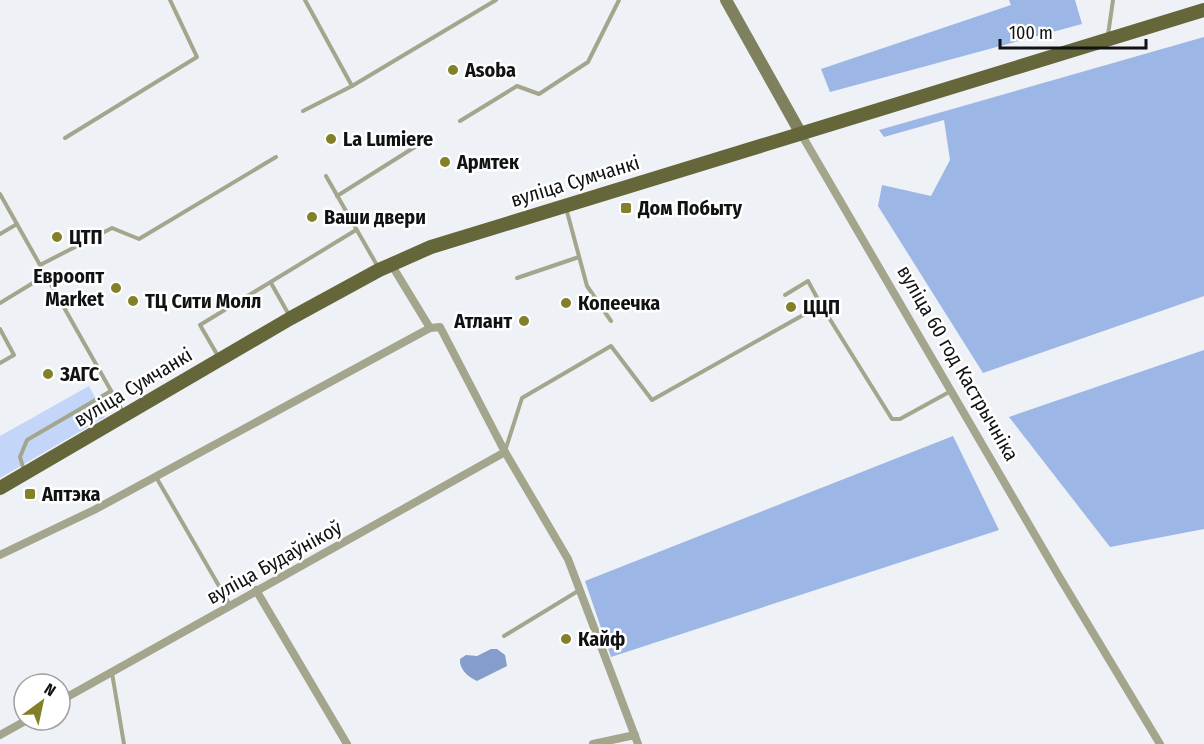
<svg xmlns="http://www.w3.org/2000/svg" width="1204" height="744" viewBox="0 0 1204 744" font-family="'Fira Sans Condensed',sans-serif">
	<rect width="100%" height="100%" fill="#eef1f5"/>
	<path fill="#c3d6f9" d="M89,386L105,417L0,478V436Z"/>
	<g fill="#9cb6e6">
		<path d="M1009,0H1075L1082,24L830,92L821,69L1011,5Z"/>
		<path d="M1204,37V296L983,373L878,206L882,185L931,196L950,160L944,120L884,137L879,130Z"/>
		<path d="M1204,350V529L1110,547L1009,417Z"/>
		<path d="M953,436L999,530L611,657L585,581Z"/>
	</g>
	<path fill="#849dcb" d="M491,649H497L505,655L507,666L477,681C468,677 459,669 460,659L466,655L477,656Z"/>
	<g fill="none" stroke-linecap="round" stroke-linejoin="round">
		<g stroke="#a4a58d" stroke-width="4">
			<path d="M305,0L352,86"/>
			<path d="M1108,35L1113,0"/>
			<path d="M303,111L352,86L496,0"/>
			<path d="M460,121L517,86L539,94L588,62L619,0"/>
			<path d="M65,138L197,57L170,0"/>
			<path d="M326,176L378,267"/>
			<path d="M0,194L40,265"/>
			<path d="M337,196L418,145"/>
			<path d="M566,208L587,286L611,321"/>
			<path d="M0,234L17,224"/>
			<path d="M517,278L579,257"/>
			<path d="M271,283L289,315"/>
			<path d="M785,295L808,281L821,305"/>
			<path d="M0,303L46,275"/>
			<path d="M0,329L14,355L0,363"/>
			<path d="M218,356L200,325L356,230"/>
			<path d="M123,412L40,265L112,228L139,239L276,157"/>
			<path d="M506,448L522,398L611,346L652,400L821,305L892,419H900L951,391"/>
			<path d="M24,470L20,457L27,440L111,391"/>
			<path d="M156,477L230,605"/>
			<path d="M504,636L578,591"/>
			<path d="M112,673L124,744"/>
		</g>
		<g stroke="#a4a58d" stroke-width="8">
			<path d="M800,132L1060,578L1160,744"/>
			<path d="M391,264L430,328"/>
			<path d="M0,555L94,510L430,328L440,327L505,452L568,559L638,744"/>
			<path d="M256,590L347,744"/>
			<path d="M60,701L505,452"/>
			<path d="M0,735L27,720"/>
			<path d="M593,744L635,735"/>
		</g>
		<path stroke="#7f805d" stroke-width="12" d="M726,0L800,132"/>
		<path stroke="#65663a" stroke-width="14" d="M0,488L291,318L379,270L431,247L1204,10"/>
	</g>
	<g fill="#82812a" stroke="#fff" stroke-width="2">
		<circle cx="453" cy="70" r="6"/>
		<circle cx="331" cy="139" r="6"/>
		<circle cx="445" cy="162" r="6"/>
		<rect x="620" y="202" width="12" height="12" rx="3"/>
		<circle cx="312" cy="217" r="6"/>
		<circle cx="57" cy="237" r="6"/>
		<circle cx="116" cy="288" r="6"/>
		<circle cx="133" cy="301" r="6"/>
		<circle cx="566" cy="303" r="6"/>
		<circle cx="791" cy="307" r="6"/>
		<circle cx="524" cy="321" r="6"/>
		<circle cx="48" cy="374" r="6"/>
		<rect x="24" y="488" width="12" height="12" rx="3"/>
		<circle cx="566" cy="639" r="6"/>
	</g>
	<g text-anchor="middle" stroke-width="5" stroke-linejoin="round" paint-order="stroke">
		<g font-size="20" font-weight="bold" fill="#111213" stroke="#fff" text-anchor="start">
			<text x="465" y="77">Asoba</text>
			<text x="343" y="146">La Lumiere</text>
			<text x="457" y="169">Армтек</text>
			<text x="638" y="215">Дом Побыту</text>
			<text x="324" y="224">Ваши двери</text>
			<text x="69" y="244">ЦТП</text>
			<text x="104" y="283" text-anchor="end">Евроопт<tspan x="104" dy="23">Market</tspan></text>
			<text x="145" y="308">ТЦ Сити Молл</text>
			<text x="578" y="310">Копеечка</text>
			<text x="803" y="314">ЦЦП</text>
			<text x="512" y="328" text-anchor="end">Атлант</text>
			<text x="60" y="381">ЗАГС</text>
			<text x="42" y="501">Аптэка</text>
			<text x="578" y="646">Кайф</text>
		</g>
		<g font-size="20" fill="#111213" stroke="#fff">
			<text transform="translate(575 181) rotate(-17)" y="7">вуліца Сумчанкі</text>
			<text transform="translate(958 363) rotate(60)" y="7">вуліца 60 год Кастрычніка</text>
			<text transform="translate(133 387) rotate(-31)" y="7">вуліца Сумчанкі</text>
			<text transform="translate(274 562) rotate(-29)" y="7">вуліца Будаўнікоў</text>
		</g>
	</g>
	<g transform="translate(42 702) rotate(33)"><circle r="28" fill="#ffffff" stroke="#a0a0a1" stroke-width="1.5"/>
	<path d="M0-4.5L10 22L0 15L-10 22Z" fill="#82812a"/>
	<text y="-9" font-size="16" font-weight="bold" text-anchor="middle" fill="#111213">N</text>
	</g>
	<path d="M1000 39v9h146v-9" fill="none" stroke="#111213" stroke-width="3"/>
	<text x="1009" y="39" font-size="18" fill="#111213" stroke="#ffffff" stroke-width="4.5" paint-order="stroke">100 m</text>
</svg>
